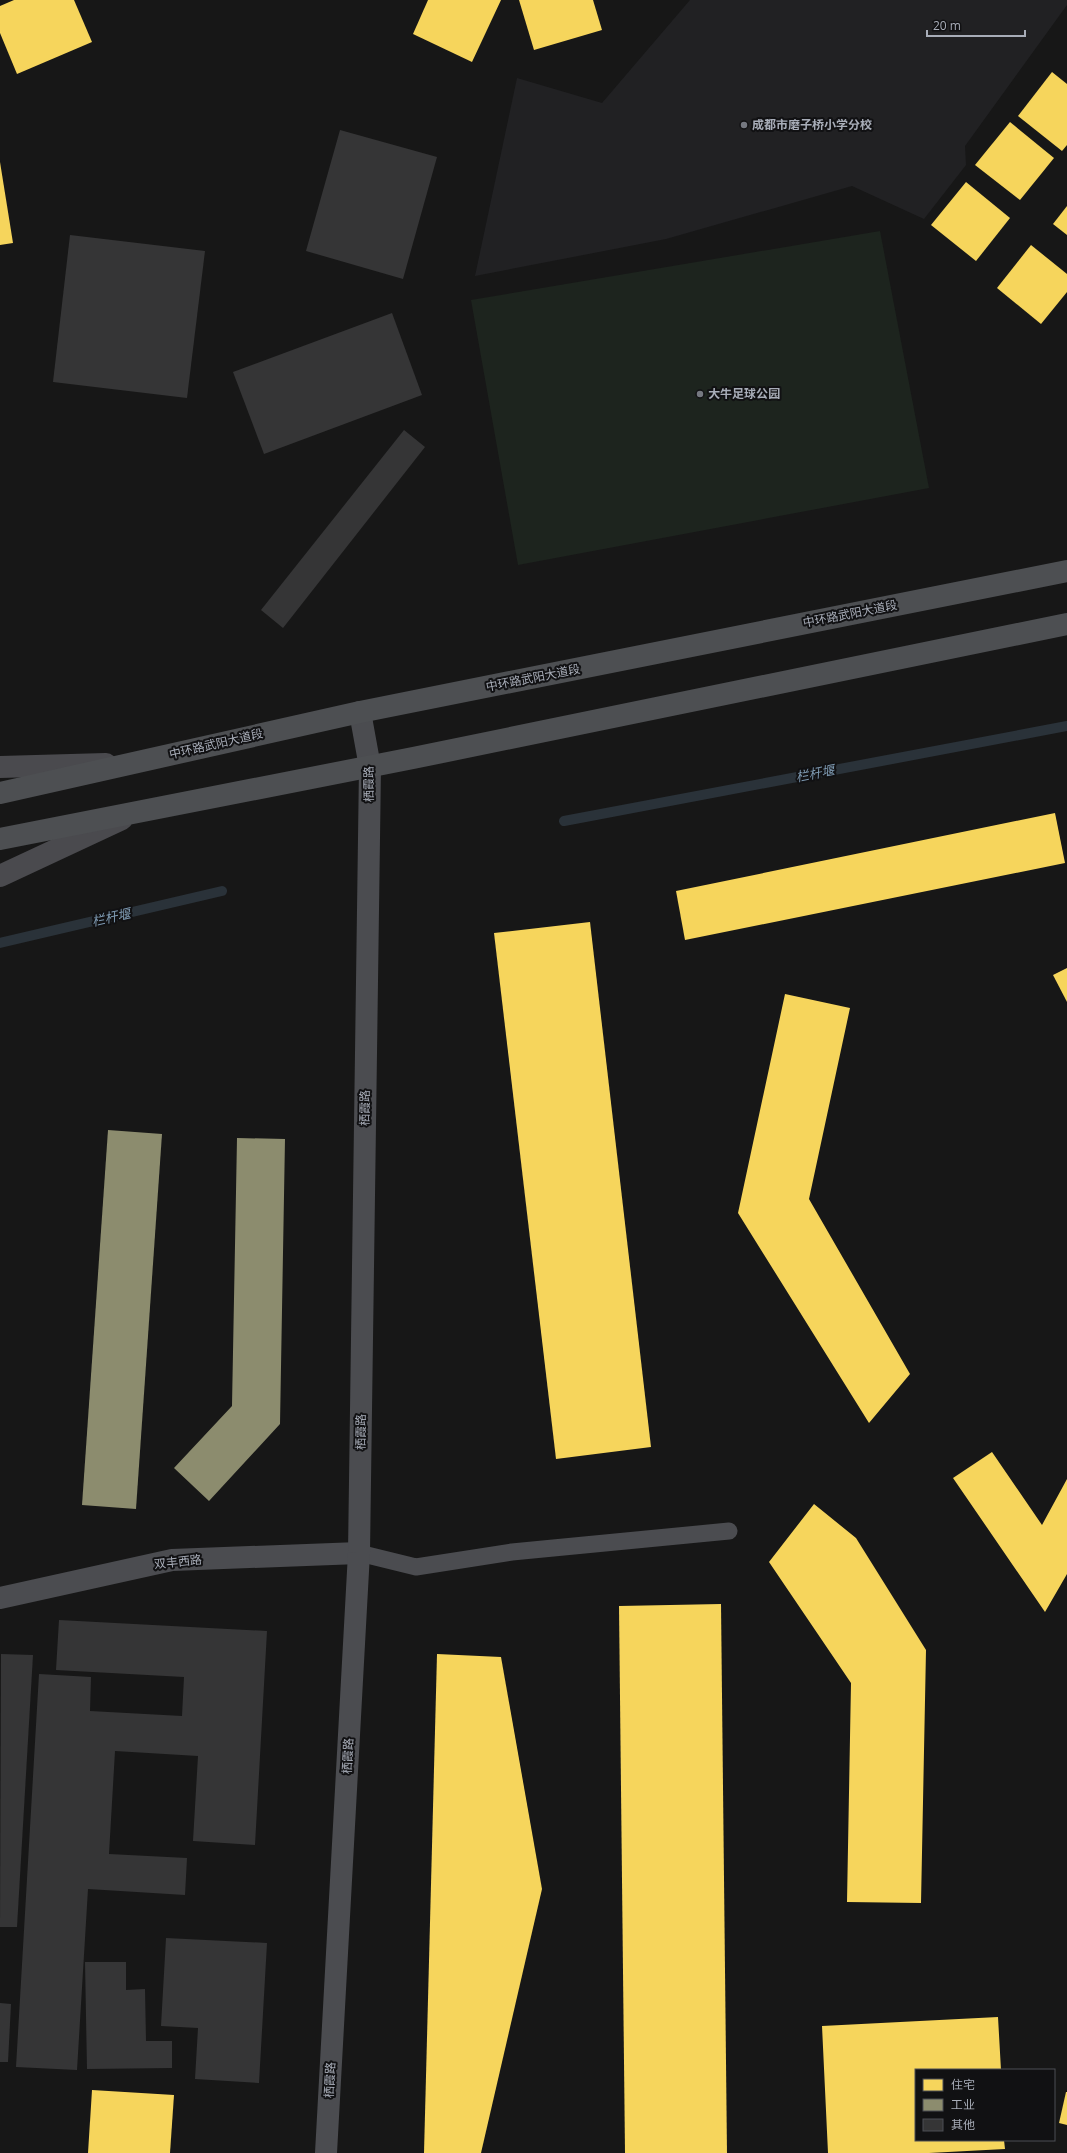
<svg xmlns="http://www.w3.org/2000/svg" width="1067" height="2153" viewBox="0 0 1067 2153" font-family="'Open Sans','Noto Sans SC',sans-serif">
	<rect width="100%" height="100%" fill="#171717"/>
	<path fill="#212123" d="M690,0H1067V5L965,146L966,165L924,219L852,186L666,239L475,276L517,78L602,103Z"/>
	<path fill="#1d241e" d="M880,231L929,488L518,565L471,300Z"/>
	<g fill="#f6d55c">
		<path d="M14,0H74L92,42L17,74L0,33V6Z"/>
		<path d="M428,0H501L472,62L413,34Z"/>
		<path d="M519,0H593L602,30L534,50Z"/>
		<path d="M1052,72L1067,84V145L1062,151L1018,116Z"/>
		<path d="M1010,122L1054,158L1020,200L975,165Z"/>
		<path d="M0,162L13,243L0,245Z"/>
		<path d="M966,182L1010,218L976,261L931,225Z"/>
		<path d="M1067,206V235L1053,224Z"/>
		<path d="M1031,245L1067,274V292L1041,324L997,288Z"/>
		<path d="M1055,813L1065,863L685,940L676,891Z"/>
		<path d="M590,922L651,1447L556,1459L494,933Z"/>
		<path d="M1067,968V1002L1053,975Z"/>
		<path d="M785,994L850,1008L809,1199L910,1374L869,1423L738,1213Z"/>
		<path d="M992,1452L1042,1525L1067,1479V1574L1045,1612L953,1478Z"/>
		<path d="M814,1504L856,1538L926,1650L921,1903L847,1902L851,1683L769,1562Z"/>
		<path d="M721,1604L727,2153H625L619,1606Z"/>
		<path d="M437,1654L501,1657L542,1889L481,2153H424Z"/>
		<path d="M998,2017L1001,2070H916V2140H1004L1005,2149L929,2153H828L822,2026Z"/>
		<path d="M92,2090L174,2095L170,2153H88Z"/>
		<path d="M1066,2092H1067V2125L1059,2123Z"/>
	</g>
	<g fill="#8c8c6e">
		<path d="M108,1130L162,1134L136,1509L82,1505Z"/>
		<path d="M237,1138L285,1139L280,1424L209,1501L174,1468L232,1406Z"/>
	</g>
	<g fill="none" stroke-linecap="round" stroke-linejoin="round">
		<g stroke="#2a3239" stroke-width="10">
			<path d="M564,821L1067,726"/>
			<path d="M0,943L222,891"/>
		</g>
	</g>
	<g fill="#353536">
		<path d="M340,130L437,157L403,279L306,251Z"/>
		<path d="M70,235L205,251L187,398L53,382Z"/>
		<path d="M392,313L422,395L264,454L233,372Z"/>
		<path d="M404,430L425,447L283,628L261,610Z"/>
		<path d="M59,1620L267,1631L255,1845L193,1841L198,1756L115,1751L109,1854L187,1858L185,1895L88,1889L77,2070L16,2067L39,1674L91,1677L90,1711L182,1716L184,1677L56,1670Z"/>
		<path d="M1,1654L33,1655L17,1927H0Z"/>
		<path d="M166,1938L267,1943L259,2083L195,2079L198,2028L161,2026Z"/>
		<path d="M85,1962H126V1990L145,1989L146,2041H172V2068L87,2069Z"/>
		<path d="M0,2003L11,2004L8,2062H0Z"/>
	</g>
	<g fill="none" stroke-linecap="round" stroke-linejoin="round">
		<path stroke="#4b4c50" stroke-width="17" d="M359,1553L416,1567L512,1552L729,1531"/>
		<g stroke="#4b4c50" stroke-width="22">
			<path d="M0,1598L172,1560L359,1553"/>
			<path d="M326,2153L359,1553L370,767L360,712"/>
		</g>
		<g stroke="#4a4a4e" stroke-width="22">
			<path d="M0,767L106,764"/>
			<path d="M0,876L122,819"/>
		</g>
		<g stroke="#4d4f52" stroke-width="22">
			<path d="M0,793L360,712L1067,571"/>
			<path d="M0,839L413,758L1067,624"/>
		</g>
	</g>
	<g fill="#757880" stroke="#111113" stroke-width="1.5">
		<circle cx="744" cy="125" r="4"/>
		<circle cx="700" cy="394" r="4"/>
	</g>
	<g text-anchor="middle" stroke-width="4" stroke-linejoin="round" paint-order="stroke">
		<g font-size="12" font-weight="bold" fill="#a8adb8" stroke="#111113" text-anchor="start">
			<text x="752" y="129">成都市磨子桥小学分校</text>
			<text x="708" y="398">大牛足球公园</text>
		</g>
		<g font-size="12" fill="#a8adb8" stroke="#111113">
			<text transform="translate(850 614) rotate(-11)" y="4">中环路武阳大道段</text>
			<text transform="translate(533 678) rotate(-11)" y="4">中环路武阳大道段</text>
			<text transform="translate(216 744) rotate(-13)" y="4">中环路武阳大道段</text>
			<text transform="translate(369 784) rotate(-91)" y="4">栖霞路</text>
			<text transform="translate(365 1108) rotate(-89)" y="4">栖霞路</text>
			<text transform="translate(361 1432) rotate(-89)" y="4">栖霞路</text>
			<text transform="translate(178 1562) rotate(-6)" y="4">双丰西路</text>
			<text transform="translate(348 1756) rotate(-87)" y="4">栖霞路</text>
			<text transform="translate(330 2080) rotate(-87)" y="4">栖霞路</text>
		</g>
		<g font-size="13" font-style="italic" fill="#7f9bb3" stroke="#111113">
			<text transform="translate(815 773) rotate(-11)" y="5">栏杆堰</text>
			<text transform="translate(111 917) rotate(-13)" y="5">栏杆堰</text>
		</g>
	</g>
	<rect x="915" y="2069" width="140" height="72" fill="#111113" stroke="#4d4f55"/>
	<rect x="923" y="2079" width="20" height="12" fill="#f6d55c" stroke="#4d4f55"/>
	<text x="951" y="2089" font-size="12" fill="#a8adb8">住宅</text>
	<rect x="923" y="2099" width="20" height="12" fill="#8c8c6e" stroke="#4d4f55"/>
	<text x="951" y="2109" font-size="12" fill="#a8adb8">工业</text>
	<rect x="923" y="2119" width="20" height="12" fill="#353536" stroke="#4d4f55"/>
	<text x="951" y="2129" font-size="12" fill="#a8adb8">其他</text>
	<path d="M927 30v6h98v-6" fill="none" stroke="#a8adb8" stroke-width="2"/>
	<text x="933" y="30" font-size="12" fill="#a8adb8" stroke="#111113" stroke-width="3" paint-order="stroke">20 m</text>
</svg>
